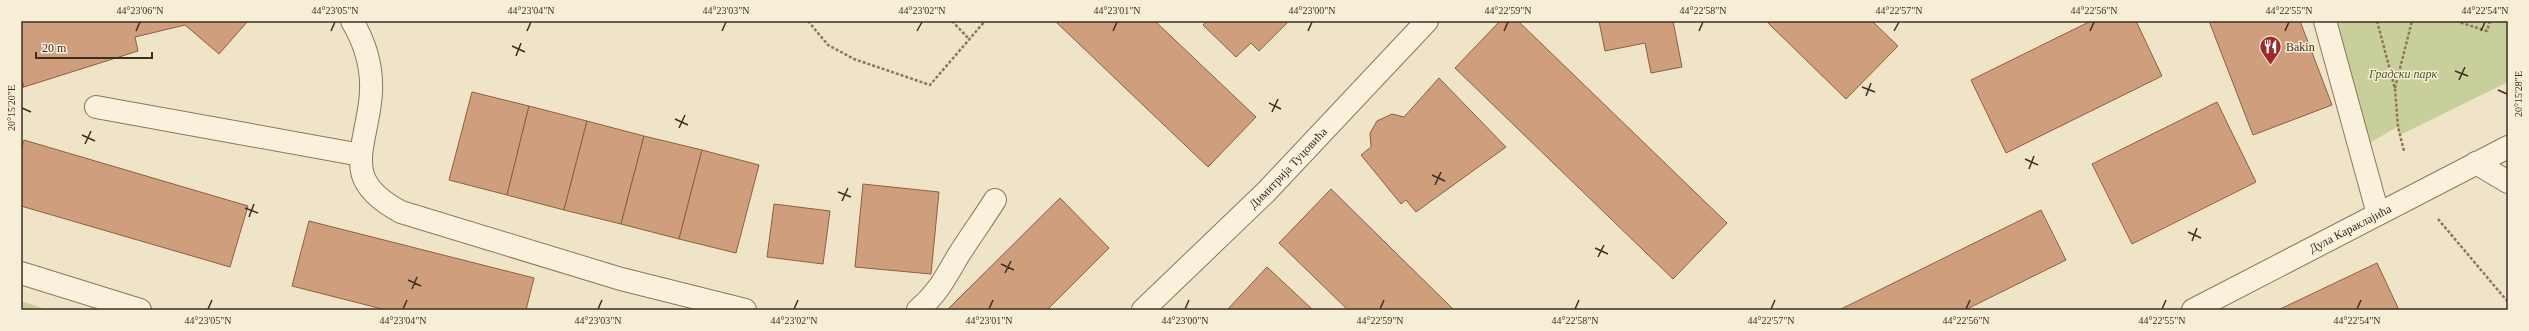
<svg xmlns="http://www.w3.org/2000/svg" width="2529" height="331" viewBox="0 0 2529 331" font-family="'Times New Roman',serif">
	<rect width="100%" height="100%" fill="#f0e4c8"/>
	<g fill="#c9cf9b">
		<path d="M2327,21H2508V82L2400,135L2397,127L2365,146Z"/>
		<path d="M21,301L48,310H21Z"/>
	</g>
	<g fill="#cf9f7d" stroke="#8d5f41">
		<path d="M21,21H248L219,54L185,25L135,37L138,51L24,87L21,78Z"/>
		<path d="M1055,21H1155L1256,117L1208,167Z"/>
		<path d="M1207,21H1289L1259,51L1251,43L1236,57L1203,25Z"/>
		<path d="M1500,21H1518L1727,223L1673,279L1455,68Z"/>
		<path d="M1599,21H1673L1682,67L1651,73L1645,43L1605,51Z"/>
		<path d="M1766,21H1872L1898,46L1846,99Z"/>
		<path d="M2091,21H2136L2162,76L2006,153L1971,80Z"/>
		<path d="M2209,21H2300L2332,105L2253,135Z"/>
		<path d="M21,78L24,87L21,88Z"/>
		<path d="M1439,78L1506,147L1416,212L1406,200L1401,204L1361,155L1371,147L1370,133L1377,121L1392,114L1404,117Z"/>
		<path d="M472,92L529,106L507,195L449,180Z"/>
		<path d="M2217,102L2256,182L2132,244L2092,164Z"/>
		<path d="M529,106L587,121L564,210L507,195Z"/>
		<path d="M587,121L644,136L621,224L564,210Z"/>
		<path d="M644,136L702,150L679,239L621,224Z"/>
		<path d="M24,140L248,206L230,267L21,206V150Z"/>
		<path d="M702,150L759,165L736,253L679,239Z"/>
		<path d="M863,184L939,192L931,274L855,267Z"/>
		<path d="M1331,189L1454,310H1348L1279,243Z"/>
		<path d="M1060,198L1109,248L1047,310H947Z"/>
		<path d="M774,204L830,211L823,264L767,257Z"/>
		<path d="M2041,210L2066,260L1965,310H1839Z"/>
		<path d="M309,221L534,278L526,310H386L292,286Z"/>
		<path d="M2377,263L2399,310H2278Z"/>
		<path d="M1267,267L1313,310H1227Z"/>
	</g>
	<g fill="none" stroke-linecap="round" stroke-linejoin="round">
		<defs>
			<g id="service">
				<path d="M352,21C367,46 374,74 370,103C363,155 343,181 401,212L621,279L745,310"/>
				<path d="M2325,21L2378,214"/>
				<path d="M96,107L361,155"/>
				<path d="M2476,163L2508,182"/>
				<path d="M918,310C938,293 945,278 958,256C970,237 983,219 995,200"/>
			</g>
			<g id="tertiary">
				<path d="M21,273L140,310"/>
				<path id="s1" d="M1143,310L1266,192L1427,21"/>
				<path id="s2" d="M2193,310L2508,147"/>
			</g>
		</defs>
		<use href="#service" stroke="#8d765c" stroke-width="24"/>
		<use href="#tertiary" stroke="#8d765c" stroke-width="24"/>
		<g stroke="#8d765c" stroke-width="2.5" stroke-dasharray="3 2" stroke-linecap="butt">
			<path d="M808,21L828,45L854,59L930,85L985,21"/>
			<path d="M952,21L970,40"/>
			<path d="M2377,21L2395,89L2398,127L2404,151"/>
			<path d="M2456,21L2487,31L2490,21"/>
			<path d="M2395,88L2412,21"/>
			<path d="M2438,219L2508,302"/>
		</g>
		<use href="#service" stroke="#faf1dc" stroke-width="22"/>
		<use href="#tertiary" stroke="#faf1dc" stroke-width="22"/>
	</g>
	<path fill="none" stroke="#3d2e20" stroke-width="1.5" d="M136,31L140,22M331,31L335,22M527,31L531,22M722,31L726,22M917,31L922,22M1113,31L1117,22M1308,31L1312,22M1504,31L1508,22M1699,31L1703,22M1894,31L1899,22M2090,31L2094,22M2285,31L2289,22M2481,31L2485,22M512,46L525,52M516,56L521,43M2455,71L2468,76M2459,80L2465,67M1862,87L1875,92M2498,90L2507,94M1866,96L1871,83M1269,103L1281,109M22,108L31,112M1272,112L1278,99M675,119L688,125M679,128L685,115M82,135L95,141M85,144L91,131M2025,159L2038,165M2029,169L2034,156M1432,175L1445,181M1435,185L1441,172M838,192L851,197M842,201L848,188M245,208L258,213M249,217L254,204M2188,232L2201,238M2192,241L2197,228M1595,248L1608,254M1598,257L1604,245M1001,264L1014,270M1005,273L1011,261M408,280L421,286M412,289L417,277M208,309L212,300M403,309L407,300M598,309L602,300M794,309L798,300M989,309L993,300M1185,309L1189,300M1380,309L1384,300M1575,309L1579,300M1771,309L1775,300M1966,309L1970,300M2162,309L2166,300M2357,309L2361,300"/>
	<defs>
		<symbol id="restaurant-pin" viewBox="-11 -11 22 30"><path d="M0 17L-7.5 6A9.5 9.5 0 1 1 7.5 6Z" fill="#9e2a2b" stroke="#f7eed8"/><path d="M-5-6h1v4h1v-4h1v4h1v-4h1v5L-1.5 .5V6h-2V.5L-5-1ZM5-6V6H3V1.5H1.5Q1.5-4 5-6Z" fill="#fff"/></symbol>
	</defs>
	<g fill-rule="evenodd">
		<use href="#restaurant-pin" x="2258" y="34" width="25" height="34"/>
	</g>
	<g text-anchor="middle" stroke-width="3" stroke-linejoin="round" paint-order="stroke">
		<g font-size="12" fill="#3d2e20" stroke="#f7eed8" text-anchor="start">
			<text x="2286" y="51">Bakin</text>
		</g>
		<g font-size="12" font-style="italic" fill="#4d5a26" stroke="#f7eed8">
			<text x="2403" y="78">Градски парк</text>
		</g>
		<g font-size="12" fill="#3d2e20" stroke="#f7eed8">
			<text dy="4" stroke="none"><textPath href="#s1" startOffset="203">Димитрија Туцовића</textPath></text>
			<text dy="4" stroke="none"><textPath href="#s2" startOffset="177">Дула Караклајића</textPath></text>
		</g>
	</g>
	<rect width="2529" height="331" fill="none" stroke="#f7eed8" stroke-width="44"/>
	<path d="M36 52v6h116v-6" fill="none" stroke="#3d2e20" stroke-width="2"/>
	<text x="42" y="52" font-size="12" fill="#3d2e20" stroke="#f7eed8" stroke-width="3" paint-order="stroke">20 m</text>
	<rect x="22" y="22" width="2485" height="287" fill="none" stroke="#3d2e20" stroke-width="1.5"/>
	<g font-size="10" text-anchor="middle" fill="#3d2e20">
		<text x="140" y="14">44°23'06"N</text>
		<text x="335" y="14">44°23'05"N</text>
		<text x="531" y="14">44°23'04"N</text>
		<text x="726" y="14">44°23'03"N</text>
		<text x="922" y="14">44°23'02"N</text>
		<text x="1117" y="14">44°23'01"N</text>
		<text x="1312" y="14">44°23'00"N</text>
		<text x="1508" y="14">44°22'59"N</text>
		<text x="1703" y="14">44°22'58"N</text>
		<text x="1899" y="14">44°22'57"N</text>
		<text x="2094" y="14">44°22'56"N</text>
		<text x="2289" y="14">44°22'55"N</text>
		<text x="2485" y="14">44°22'54"N</text>
		<text transform="translate(2518 94) rotate(-90)" y="4">20°15'28"E</text>
		<text transform="translate(11 108) rotate(-90)" y="4">20°15'20"E</text>
		<text x="208" y="324">44°23'05"N</text>
		<text x="403" y="324">44°23'04"N</text>
		<text x="598" y="324">44°23'03"N</text>
		<text x="794" y="324">44°23'02"N</text>
		<text x="989" y="324">44°23'01"N</text>
		<text x="1185" y="324">44°23'00"N</text>
		<text x="1380" y="324">44°22'59"N</text>
		<text x="1575" y="324">44°22'58"N</text>
		<text x="1771" y="324">44°22'57"N</text>
		<text x="1966" y="324">44°22'56"N</text>
		<text x="2162" y="324">44°22'55"N</text>
		<text x="2357" y="324">44°22'54"N</text>
	</g>
</svg>
